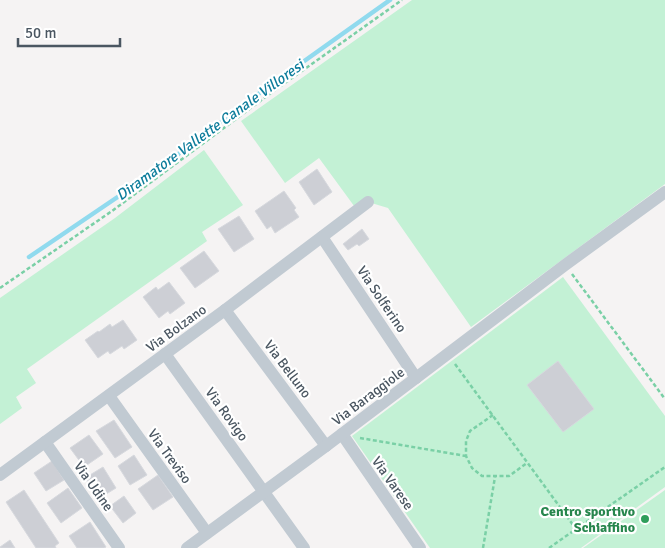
<svg xmlns="http://www.w3.org/2000/svg" width="665" height="548" viewBox="0 0 665 548" font-family="Signika,sans-serif">
	<rect width="100%" height="100%" fill="#f5f3f3"/>
	<g fill="#c3f1d5">
		<path d="M412,0H665V184L471,327L388,208L368,202L357,210L319,158L285,183L241,121Z"/>
		<path d="M204,150L243,205L202,232L207,241L27,369L36,383L16,397L22,408L0,424V298L115,218Z"/>
		<path d="M563,277L665,416V487L581,548H430L352,436Z"/>
		<path d="M665,490V548H583Z"/>
	</g>
	<g fill="none" stroke-linecap="round" stroke-linejoin="round">
		<path stroke="#90daee" stroke-width="4.5" d="M29,257L153,173L265,89L390,0"/>
	</g>
	<g fill="#cdcfd5" stroke="#d7d9de">
		<path d="M317,169L332,192L314,205L299,182Z"/>
		<path d="M284,191L296,208L294,210L299,217L275,233L271,226L267,229L255,211Z"/>
		<path d="M239,216L254,239L234,252L218,229Z"/>
		<path d="M362,229L369,239L359,246L357,244L348,250L343,244Z"/>
		<path d="M204,251L219,271L195,288L180,268Z"/>
		<path d="M169,282L185,303L170,314L168,311L159,318L143,297L156,287L158,290Z"/>
		<path d="M123,320L137,340L124,349L122,346L110,354L108,351L98,358L85,340L98,331L99,332L110,324L112,327Z"/>
		<path d="M558,361L594,409L563,432L527,385Z"/>
		<path d="M114,420L132,447L115,458L96,431Z"/>
		<path d="M89,435L103,454L84,467L70,448Z"/>
		<path d="M134,455L147,475L130,485L118,466Z"/>
		<path d="M52,461L64,480L46,491L34,473Z"/>
		<path d="M103,467L116,488L98,499L85,478Z"/>
		<path d="M158,475L173,497L153,510L138,489Z"/>
		<path d="M68,488L82,508L61,523L47,503Z"/>
		<path d="M24,490L59,543L55,546L56,548H36L6,502Z"/>
		<path d="M124,496L136,513L123,523L110,506Z"/>
		<path d="M90,522L106,547L104,548H77L69,536Z"/>
		<path d="M10,540L15,548H0V547Z"/>
	</g>
	<g fill="none" stroke-linecap="round" stroke-linejoin="round">
		<g stroke="#7ad0a6" stroke-width="2.5" stroke-dasharray="4 2.5" stroke-linecap="butt">
			<path d="M572,274L665,399"/>
			<path d="M0,288L112,211L275,90L402,0"/>
			<path d="M455,364L576,529"/>
			<path d="M493,415L470,431L466,441V456L472,468L482,476H509L527,463"/>
			<path d="M360,438L466,456"/>
			<path d="M483,548L495,477"/>
			<path d="M549,548L665,467"/>
		</g>
		<g stroke="#c1cad2" stroke-width="12">
			<path d="M322,237L416,378"/>
			<path d="M225,310L326,446"/>
			<path d="M165,354L304,548"/>
			<path d="M109,396L207,533"/>
			<path d="M342,434L420,548"/>
			<path d="M45,442L119,548"/>
			<path d="M0,475L225,310L368,202"/>
			<path d="M187,548L326,446L565,265L665,192"/>
		</g>
	</g>
	<circle fill="#2e9e5b" stroke="#fff" stroke-width="2" cx="645" cy="519" r="5"/>
	<g text-anchor="middle" stroke-width="4.5" stroke-linejoin="round" paint-order="stroke">
		<g font-size="14" fill="#4a5661" stroke="#fff">
			<text transform="translate(382 299) rotate(56)" y="5">Via Solferino</text>
			<text transform="translate(176 328) rotate(-36)" y="5">Via Bolzano</text>
			<text transform="translate(288 369) rotate(53)" y="5">Via Belluno</text>
			<text transform="translate(368 396) rotate(-37)" y="5">Via Baraggiole</text>
			<text transform="translate(227 414) rotate(54)" y="5">Via Rovigo</text>
			<text transform="translate(170 456) rotate(54)" y="5">Via Treviso</text>
			<text transform="translate(393 483) rotate(55)" y="5">Via Varese</text>
			<text transform="translate(94 486) rotate(55)" y="5">Via Udine</text>
		</g>
		<g font-size="14" font-weight="bold" fill="#27864d" stroke="#fff" text-anchor="end">
			<text x="635" y="516">Centro sportivo<tspan x="635" dy="16">Schiaffino</tspan></text>
		</g>
		<g font-size="15" font-style="italic" fill="#0c7c9b" stroke="#fff">
			<text transform="translate(210 130) rotate(-36)" y="5">Diramatore Vallette Canale Villoresi</text>
		</g>
	</g>
	<path d="M18 38v8h102v-8" fill="none" stroke="#4a5661" stroke-width="2.5"/>
	<text x="25" y="38" font-size="15" fill="#4a5661" stroke="#ffffff" stroke-width="4" paint-order="stroke">50 m</text>
</svg>
